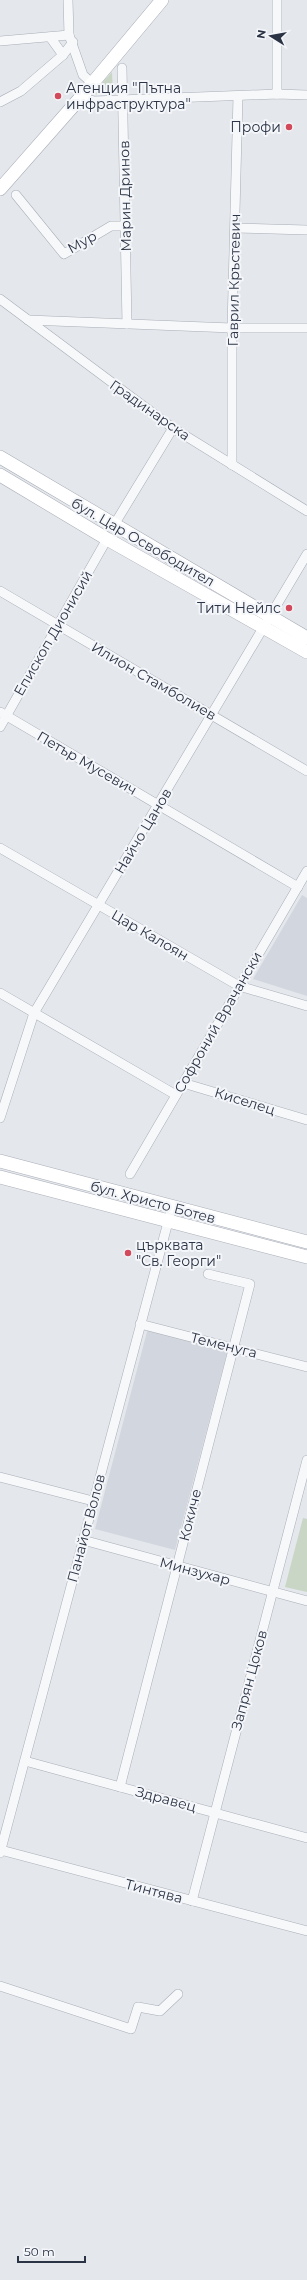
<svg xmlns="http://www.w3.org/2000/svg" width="307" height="2280" viewBox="0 0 307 2280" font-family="Montserrat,sans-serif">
	<rect width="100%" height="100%" fill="#e4e7ec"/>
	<g fill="#d2d6de">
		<path d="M302,895L307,898V996L253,979Z"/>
		<path d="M148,1328L228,1349L175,1550L95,1529Z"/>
	</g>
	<g fill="#c9d6c5">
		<path d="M112,72L113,95L92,94Z"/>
		<path d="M303,1518L307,1519V1592L285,1587Z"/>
	</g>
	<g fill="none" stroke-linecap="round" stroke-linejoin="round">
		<defs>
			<g id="street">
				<path d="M68,0L69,35L83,75L92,83"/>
				<path d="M50,37L63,55L73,42"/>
				<path d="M0,41L69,35"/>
				<path d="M122,68L127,324"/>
				<path d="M277,94V0"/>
				<path d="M81,97L94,101L277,94L307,95"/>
				<path d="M0,102L21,91L63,55"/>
				<path d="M16,195L64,254L111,226H125"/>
				<path d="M235,228L307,230"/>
				<path d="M0,299L173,428L307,511"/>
				<path d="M28,320L232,328H307"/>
				<path d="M232,465V328L238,96"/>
				<path d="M114,525L173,428"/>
				<path d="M0,591L307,771"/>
				<path d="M0,712L298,887"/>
				<path d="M0,727L107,539"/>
				<path d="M0,848L239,986L307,1006"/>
				<path d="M0,993L176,1095"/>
				<path d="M183,1083L307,1120"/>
				<path d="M0,1118L34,1013L307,554"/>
				<path d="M130,1174L307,871"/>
				<path d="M140,1324L307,1367"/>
				<path d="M0,1477L93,1501"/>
				<path d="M83,1540L307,1601"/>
				<path d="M25,1761L307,1838"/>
				<path d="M120,1787L250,1284L208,1274"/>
				<path d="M1,1850L307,1931"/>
				<path d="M0,1853L172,1207"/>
				<path d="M192,1901L307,1460"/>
				<path d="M0,1986L131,2029L138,2007L160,2011L178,1994"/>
			</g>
			<g id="secondary">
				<path d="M0,189L81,97L162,0"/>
				<path d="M0,457L307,638"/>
				<path d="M0,475L107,539L307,652"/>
				<path d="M0,1161L307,1242"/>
				<path d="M0,1177L307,1257"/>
			</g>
		</defs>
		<use href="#street" stroke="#a9aeb7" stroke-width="10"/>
		<use href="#secondary" stroke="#a9aeb7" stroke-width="14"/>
		<use href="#street" stroke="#f7f8fa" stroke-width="9"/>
		<use href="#secondary" stroke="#fff" stroke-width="13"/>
	</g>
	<g fill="#d1495b" stroke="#f4f6f9" stroke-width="1.5">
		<circle cx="58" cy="96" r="4"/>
		<circle cx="289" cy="127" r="4"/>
		<circle cx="289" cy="608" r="4"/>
		<circle cx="128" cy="1253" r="4"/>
	</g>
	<g text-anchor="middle" stroke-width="4" stroke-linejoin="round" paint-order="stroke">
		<g font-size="14" fill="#2b3445" stroke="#f4f6f9" text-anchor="start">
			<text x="66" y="93">Агенция "Пътна<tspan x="66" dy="16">инфраструктура"</tspan></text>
			<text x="281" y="132" text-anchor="end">Профи</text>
			<text x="281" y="613" text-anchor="end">Тити Нейлс</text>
			<text x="136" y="1250">църквата<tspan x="136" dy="16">"Св. Георги"</tspan></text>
		</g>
		<g font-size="14" fill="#2b3445" stroke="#f4f6f9">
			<text transform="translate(125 196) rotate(-91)" y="5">Марин Дринов</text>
			<text transform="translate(82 242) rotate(-29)" y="5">Мур</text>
			<text transform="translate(234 280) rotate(-89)" y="5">Гаврил Кръстевич</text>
			<text transform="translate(150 410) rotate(35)" y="5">Градинарска</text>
			<text transform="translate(143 542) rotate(30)" y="5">бул. Цар Освободител</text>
			<text transform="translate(53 633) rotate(-60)" y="5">Епископ Дионисий</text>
			<text transform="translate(154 681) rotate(30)" y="5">Илион Стамболиев</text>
			<text transform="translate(87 763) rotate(30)" y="5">Петър Мусевич</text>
			<text transform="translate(143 831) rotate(-59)" y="5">Найчо Цанов</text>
			<text transform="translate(150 935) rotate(30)" y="5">Цар Калоян</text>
			<text transform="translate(218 1022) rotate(-60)" y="5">Софроний Врачански</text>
			<text transform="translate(245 1101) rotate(17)" y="5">Киселец</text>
			<text transform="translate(153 1202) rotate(15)" y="5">бул. Христо Ботев</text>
			<text transform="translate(224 1345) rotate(14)" y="5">Теменуга</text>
			<text transform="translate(190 1515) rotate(-76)" y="5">Кокиче</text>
			<text transform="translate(86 1528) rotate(-75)" y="5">Панайот Волов</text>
			<text transform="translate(195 1571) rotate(15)" y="5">Минзухар</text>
			<text transform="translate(249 1680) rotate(-75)" y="5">Запрян Цоков</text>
			<text transform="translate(166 1799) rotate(15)" y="5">Здравец</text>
			<text transform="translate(154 1891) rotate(15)" y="5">Тинтява</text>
		</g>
	</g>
	<g transform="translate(271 36) rotate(281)" stroke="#f4f6f9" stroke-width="3" paint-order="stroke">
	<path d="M0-3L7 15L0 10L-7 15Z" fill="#2b3445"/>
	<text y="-6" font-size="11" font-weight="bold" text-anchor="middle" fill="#2b3445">N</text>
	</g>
	<path d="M18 2256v6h67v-6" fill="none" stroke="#2b3445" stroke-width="2"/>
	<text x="24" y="2256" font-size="12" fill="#2b3445" stroke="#f4f6f9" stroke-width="3" paint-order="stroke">50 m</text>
</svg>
